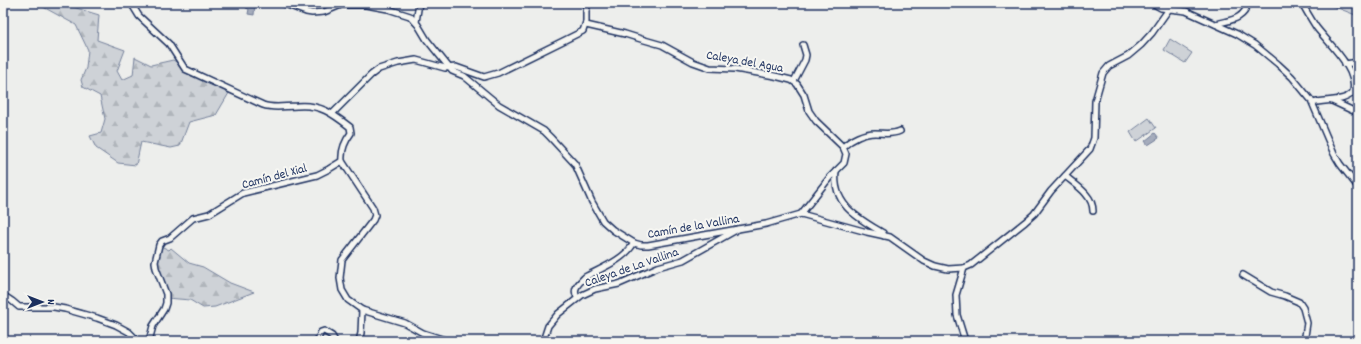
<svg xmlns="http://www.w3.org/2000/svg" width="1361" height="344" viewBox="0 0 1361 344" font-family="Dekko,sans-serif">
	<defs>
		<pattern id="forest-firs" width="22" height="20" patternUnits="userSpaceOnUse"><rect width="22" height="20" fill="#ced2d7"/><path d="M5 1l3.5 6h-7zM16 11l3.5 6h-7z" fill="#b0b5bb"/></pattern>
		<pattern id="water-waves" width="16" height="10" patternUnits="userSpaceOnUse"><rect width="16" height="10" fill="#a5acbc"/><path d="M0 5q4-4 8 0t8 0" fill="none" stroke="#868c9c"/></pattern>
	</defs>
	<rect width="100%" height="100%" fill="#edeeec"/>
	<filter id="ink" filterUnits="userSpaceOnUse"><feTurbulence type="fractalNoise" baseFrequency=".025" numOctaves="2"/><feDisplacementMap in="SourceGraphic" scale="8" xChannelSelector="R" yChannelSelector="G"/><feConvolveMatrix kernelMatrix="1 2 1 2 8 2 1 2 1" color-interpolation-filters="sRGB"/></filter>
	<g filter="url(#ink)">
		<g fill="#ced2d7" stroke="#74809a">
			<path d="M1325,3H1358V16Z"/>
			<path d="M1170,39L1192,53L1185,63L1164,50Z"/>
			<path d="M1149,118L1156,128L1136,142L1130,132Z"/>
		</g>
		<g fill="url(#forest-firs)" stroke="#74809a">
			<path d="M36,3H60L99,15L97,40L125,50L117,71L122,80L133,75L135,57L151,65L173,60L229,93L216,115L189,122L180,146L171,148L141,142L136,165L118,163L96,148L90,136L101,133L105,119L100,96L83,87L81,80L86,68L88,50L76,25Z"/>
			<path d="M159,245L169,250L171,248L189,263L203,267L230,283L254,292L215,307L203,308L190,300L167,298L156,268Z"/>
		</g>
		<g fill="url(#water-waves)" stroke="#6e7a96">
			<path d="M247,3H255L254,15L248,14L249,9L246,8Z"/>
			<path d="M1155,133L1159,138L1148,145L1145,141Z"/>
		</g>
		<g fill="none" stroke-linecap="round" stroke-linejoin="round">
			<defs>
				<g id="street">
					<path d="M131,3L139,16L169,44L185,69L263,105C274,109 285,106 297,106C320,104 332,113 350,127L351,133C345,141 341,150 342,161L373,208L375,215L373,220L342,260L340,278L342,290L348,300L362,310L405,323L423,333L448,341"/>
					<path d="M282,3L306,12L312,13L324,12L341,5H366L388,9L410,16L418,25L427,40L452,71L464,76L499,105L544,131L550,137L575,164L592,202L603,221L613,230L634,243L641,245H648L766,224L801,214L867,232L890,237L924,261L935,266L948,269L964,268"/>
					<path d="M1152,3L1161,8L1186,11L1237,34L1255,45L1278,64L1292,77L1311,100L1334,154L1340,164L1358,187"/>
					<path d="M1302,3C1306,11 1311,19 1316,27C1329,44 1358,69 1353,92C1345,103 1324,99 1313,103"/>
					<path d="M416,22L419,3"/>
					<path d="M1216,24C1230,20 1244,20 1248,3"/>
					<path d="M586,25L625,34L641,39L662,45L693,62L710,68L735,69L775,76L791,80L797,84L804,95L809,111L816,121L843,147L846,154L844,163L830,177L801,214"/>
					<path d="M1345,64L1358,62"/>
					<path d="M794,81L805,60L806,55L803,45"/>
					<path d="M1332,101L1358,113"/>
					<path d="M333,113L371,75L379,69L398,63L416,60L445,68L456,67L484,77L498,73L563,41L583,31L586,22V11L588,3"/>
					<path d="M843,147C851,139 864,133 875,133C884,133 892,135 900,131"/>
					<path d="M836,171C832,205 858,218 883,233L884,236"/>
					<path d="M1065,176C1076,185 1093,195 1093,211"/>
					<path d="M1243,275L1271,292L1285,296L1299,302L1303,308L1307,323L1305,336L1307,341"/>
					<path d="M3,295L12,301L19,307H54L65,309L97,318L116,325L129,332L138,341"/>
					<path d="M577,297C572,289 579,283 585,277C602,268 624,260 634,243"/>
					<path d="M149,341L153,326L164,309L166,303V294L156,268L155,262L159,245L162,241L170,238L193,218L209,214L243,193L317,175L329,169L342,161"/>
					<path d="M317,341L321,332L324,331L332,336L335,341"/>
					<path d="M359,341L361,333L362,310"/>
					<path d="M543,341L548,326L558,314L582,295L595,289L619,284L658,267L683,260L738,229"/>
					<path d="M965,341L957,315L956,295L964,268L971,265L1025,222L1034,214L1051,191L1090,149L1094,138L1095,101L1103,73L1109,66L1128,56L1141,45L1152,33L1169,9"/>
				</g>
			</defs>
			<use href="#street" stroke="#1b2f5e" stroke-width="8"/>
			<use href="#street" stroke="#f6f6f2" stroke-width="5"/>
		</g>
	</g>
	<g text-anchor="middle" stroke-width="4" stroke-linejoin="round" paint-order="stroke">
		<g font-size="13" fill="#1b2f5e" stroke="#f6f6f2">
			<text transform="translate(745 60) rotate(10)" y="5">Caleya del Agua</text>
			<text transform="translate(274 175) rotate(-15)" y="5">Camín del Xial</text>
			<text transform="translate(693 225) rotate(-10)" y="5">Camín de la Vallina</text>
			<text transform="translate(631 266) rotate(-19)" y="5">Caleya de La Vallina</text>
		</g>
	</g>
	<rect width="1361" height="344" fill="none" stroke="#f6f6f2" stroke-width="16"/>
	<rect x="8" y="8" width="1345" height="328" fill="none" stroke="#1b2f5e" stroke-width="1.5" filter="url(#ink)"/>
	<g transform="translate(42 302) rotate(90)" stroke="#f6f6f2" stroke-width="3" paint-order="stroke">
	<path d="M0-3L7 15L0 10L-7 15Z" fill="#1b2f5e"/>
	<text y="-6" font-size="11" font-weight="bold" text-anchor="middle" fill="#1b2f5e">N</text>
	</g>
</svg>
